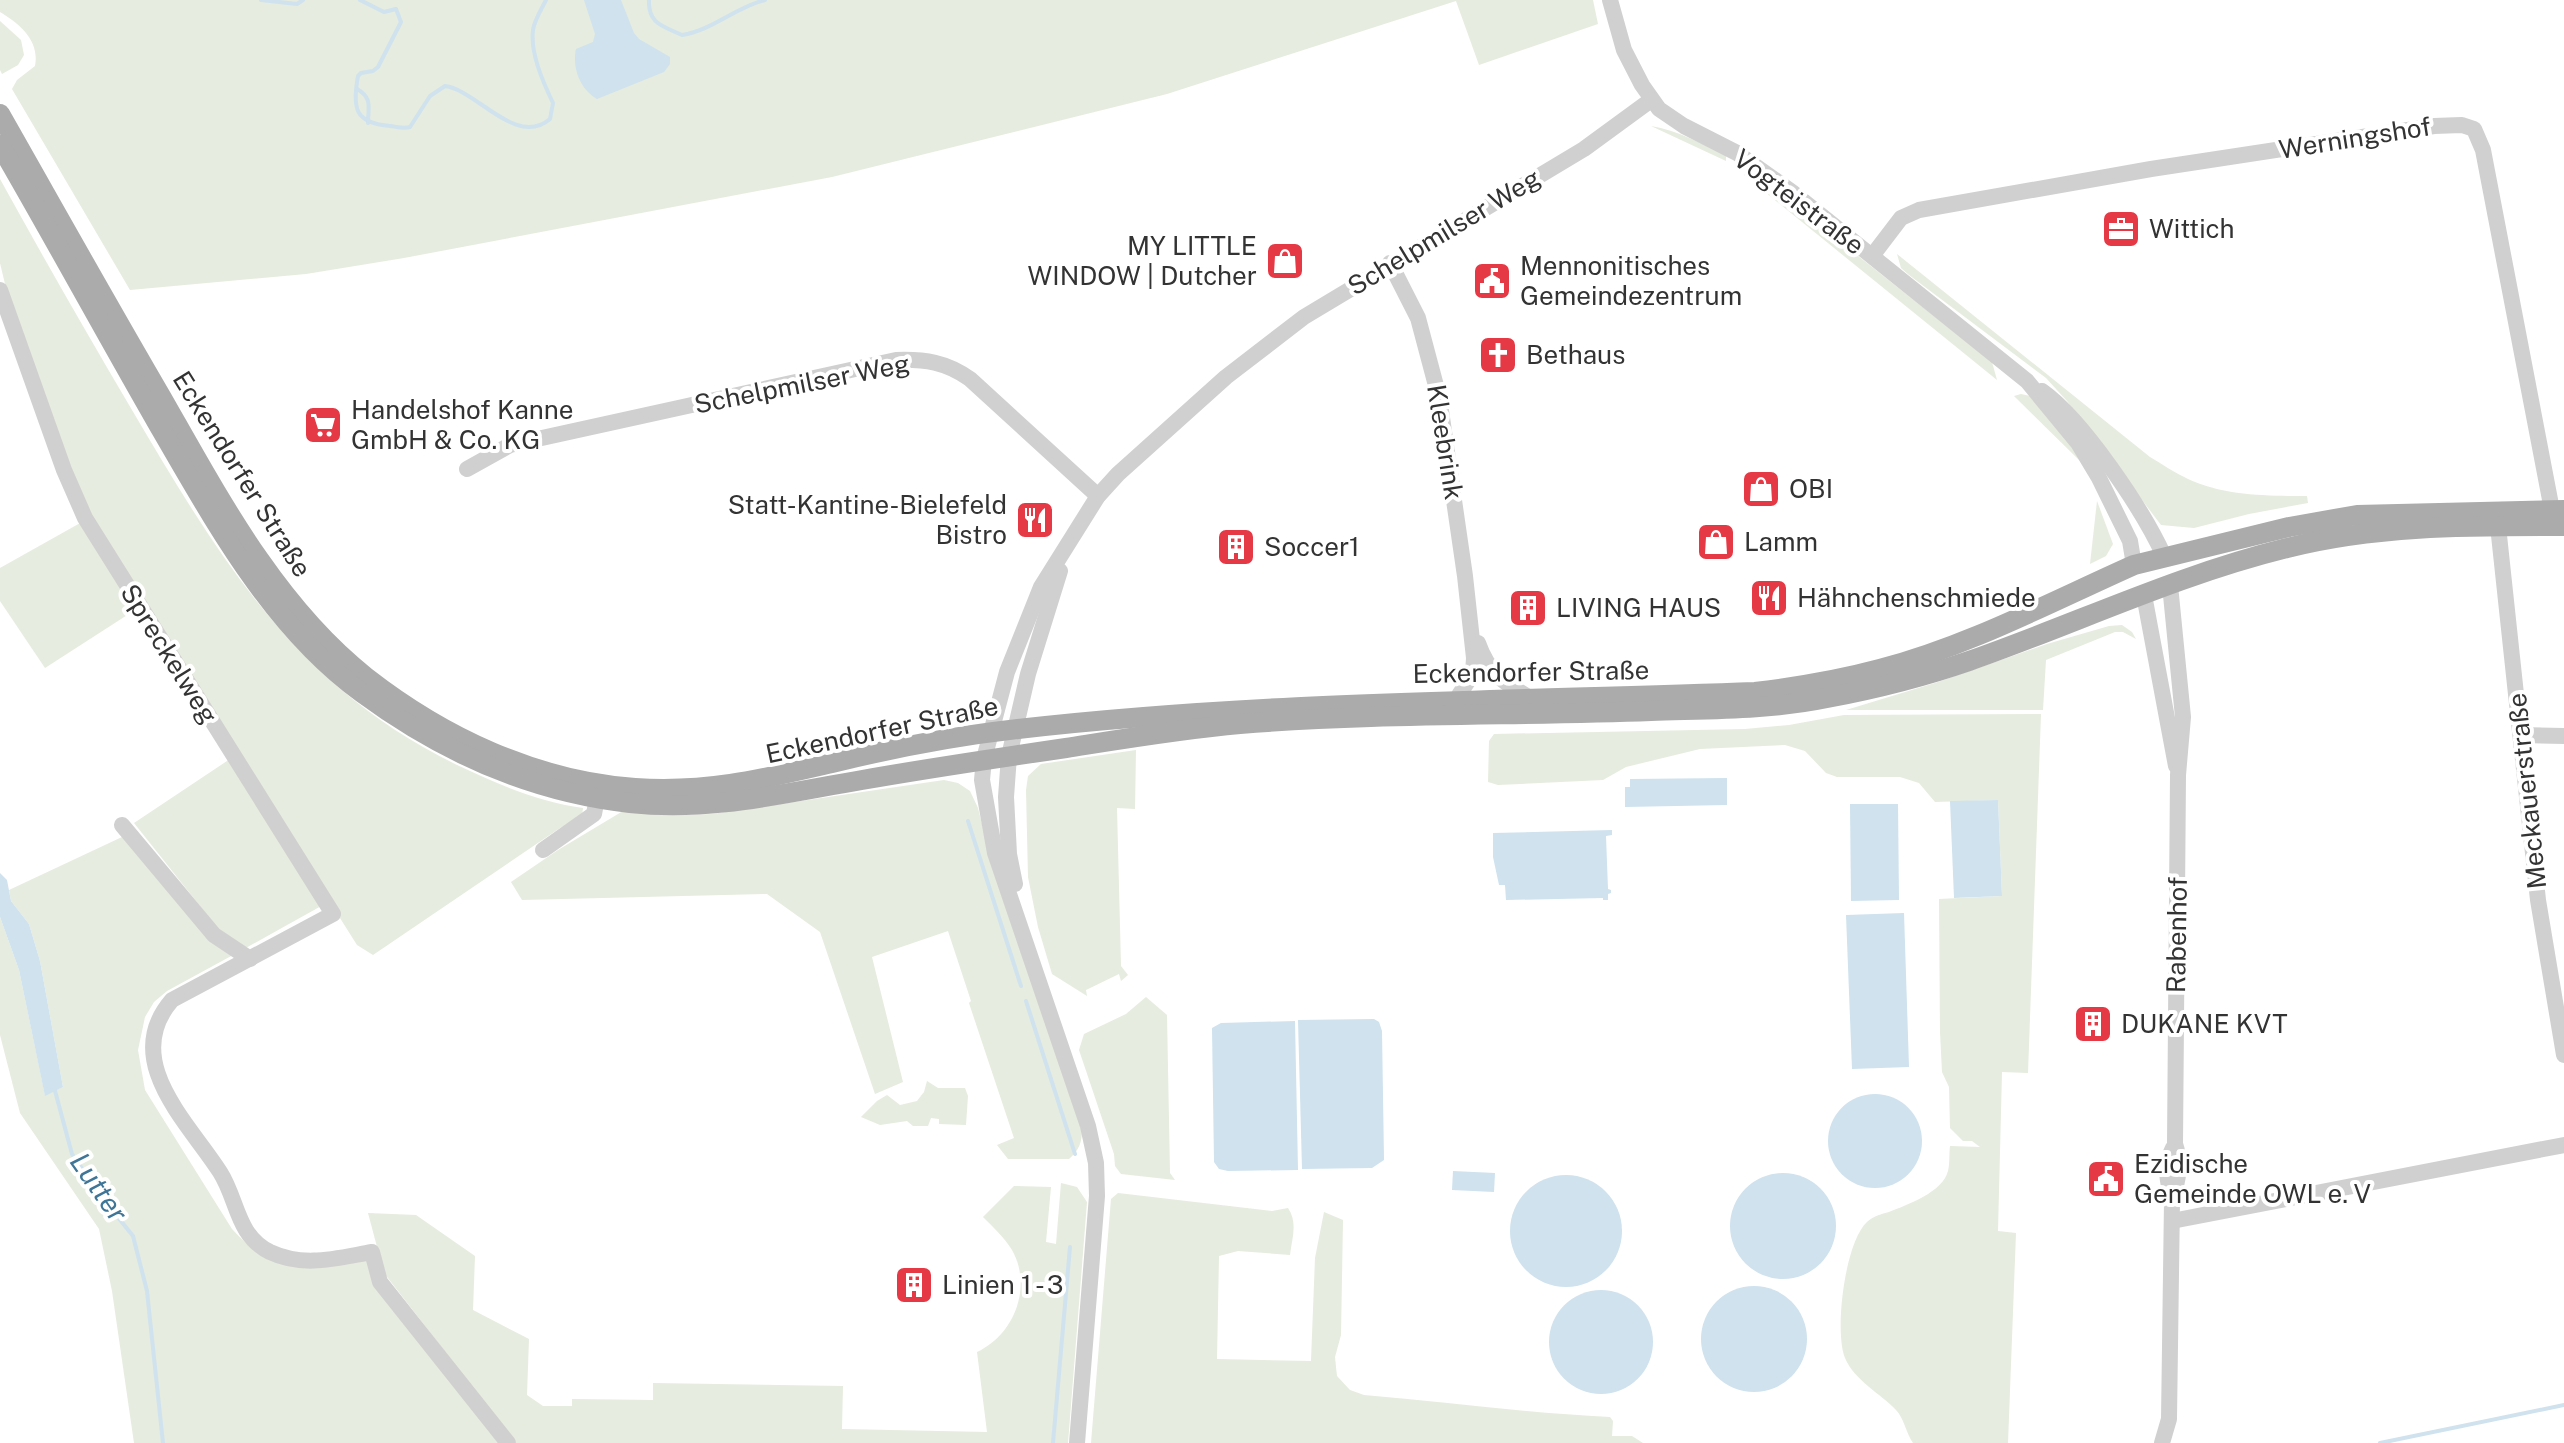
<svg xmlns="http://www.w3.org/2000/svg" width="2564" height="1443" viewBox="0 0 2564 1443" font-family="'Public Sans',sans-serif">
	<rect width="100%" height="100%" fill="#fff"/>
	<g fill="#e6ecdf">
		<path d="M0,0H1593L1598,24L1479,65L1456,1L1167,94L832,177L404,258L306,274L130,290L12,89L17,80L35,66C40,41 20,24 0,12Z"/>
		<path d="M0,21L21,40L24,55L18,65L2,74L0,70Z"/>
		<path d="M1651,126C1677,130 1702,144 1726,155V161Z"/>
		<path d="M1747,168L1992,362L1997,380L1744,175Z"/>
		<path d="M0,179C43,257 87,334 132,410C220,559 296,687 457,765C497,784 539,802 583,808L582,816L560,828L373,955L357,945L92,525L10,305L0,263Z"/>
		<path d="M1897,254L2150,457C2162,464 2175,473 2188,479C2224,496 2269,496 2307,496L2308,503L2249,514L2194,528L2161,525L2067,401L2046,378L1909,275L1901,268Z"/>
		<path d="M2021,394L2030,396L2070,443L2079,460L2014,396Z"/>
		<path d="M2097,501L2113,544L2106,556L2090,564Z"/>
		<path d="M82,522L135,610L45,668L0,601V568Z"/>
		<path d="M2122,625L2132,632L2136,639L2123,632H2115L2046,660L2043,710H1846L1938,682L2047,644L2109,626Z"/>
		<path d="M2041,714L2028,1073L2002,1072L1998,1231L2016,1233L2008,1443H1913C1906,1433 1904,1418 1896,1410C1880,1393 1855,1381 1845,1358C1834,1331 1845,1242 1867,1222C1873,1216 1882,1214 1889,1212C1907,1205 1943,1192 1948,1171C1950,1163 1949,1154 1950,1146L1980,1147L1972,1141H1963L1950,1128L1949,1087L1942,1072L1940,1032L1939,899L2002,896L1998,800L1935,802L1919,783L1900,777H1837L1826,773L1805,751L1785,745L1700,749L1626,767L1603,780L1498,785L1488,782L1489,741L1494,734L1745,729L1789,725L1844,715Z"/>
		<path d="M1136,750L1135,809L1117,808L1121,966L1128,975L1121,981L1119,974L1086,990L1087,996L1052,974L1038,927L1028,877L1026,790L1028,776L1041,764Z"/>
		<path d="M230,759L323,905L244,949L227,940L134,823Z"/>
		<path d="M944,780L958,783L970,791L978,808L991,860L1082,1129C1082,1143 1079,1150 1069,1159H1008L997,1145L1014,1138L969,1003L971,1001L948,931L872,957L903,1082L875,1094L820,932L767,894L522,900L511,882L558,850L623,811L684,815L712,814Z"/>
		<path d="M122,837L233,955L167,991L154,1002L145,1017L138,1050L145,1090L232,1229C277,1279 308,1267 367,1259L499,1443H134L112,1291L99,1229L20,1113L0,1035V917L19,970L45,1095L63,1087L40,961L29,924L11,901L9,890Z"/>
		<path d="M1146,997L1167,1015L1170,1173L1175,1180L1121,1174L1115,1166L1114,1154L1079,1050L1084,1034L1126,1014Z"/>
		<path d="M927,1081L938,1088H965L968,1096L966,1125L939,1124V1119L931,1118L928,1126H913L907,1121L880,1125L861,1117L877,1101L887,1095L900,1105L917,1101L924,1092Z"/>
		<path d="M1061,1183L1077,1187L1087,1202L1068,1443H516L384,1273L368,1213L416,1215L475,1256L473,1310L529,1339L527,1395L543,1406H572V1399L653,1400V1383L843,1386L842,1429L987,1432L977,1352C1014,1335 1033,1287 1012,1250C1004,1237 993,1227 983,1217L1014,1186L1051,1187L1046,1242L1056,1244Z"/>
		<path d="M1118,1193L1272,1211L1288,1208C1298,1223 1292,1238 1290,1255L1238,1251L1219,1256L1217,1359L1311,1361L1315,1258L1324,1212L1343,1220L1341,1335L1335,1357L1336,1367L1337,1376L1350,1390L1364,1395C1446,1402 1527,1413 1610,1417L1613,1421L1612,1436H1632L1643,1443H1091L1111,1199Z"/>
	</g>
	<g fill="#cfe2ee">
		<path d="M584,0H621L634,33L639,39L670,57V64L664,72L597,99C580,89 572,68 576,49L593,42L595,34Z"/>
		<path d="M1727,778V805L1625,807V787H1630V779Z"/>
		<path d="M1998,800L2002,896L1954,898L1950,801Z"/>
		<path d="M1850,804H1898L1899,900L1851,901Z"/>
		<path d="M1612,830V835L1606,836L1608,889L1611,890V893L1608,894V900H1603V898L1506,900L1505,885H1499L1493,857V833Z"/>
		<path d="M0,873L7,880L11,901L29,924L40,961L63,1087L45,1096L19,970L0,917Z"/>
		<path d="M1904,913L1909,1067L1852,1069L1846,915Z"/>
		<path d="M1374,1019L1379,1022L1382,1031L1384,1160L1372,1168L1302,1169L1298,1020Z"/>
		<path d="M1295,1021L1298,1170L1228,1171L1219,1169L1214,1162L1212,1028L1221,1023Z"/>
		<circle cx="1875" cy="1141" r="47"/>
		<path d="M1453,1171L1495,1173L1494,1192L1452,1190Z"/>
		<circle cx="1783" cy="1226" r="53"/>
		<circle cx="1566" cy="1231" r="56"/>
		<circle cx="1754" cy="1339" r="53"/>
		<circle cx="1601" cy="1342" r="52"/>
	</g>
	<g fill="none" stroke-linecap="round" stroke-linejoin="round">
		<g stroke="#cfe2ee" stroke-width="4">
			<path d="M261,0L297,4L303,0"/>
			<path d="M360,0L384,12L396,9L401,22L378,67L373,71L361,73L358,76C352,109 355,123 390,126C398,127 403,129 410,127L430,96L445,86C477,90 516,148 550,119L553,103C543,82 530,53 533,30C534,21 542,8 546,0"/>
			<path d="M649,0C648,24 663,26 682,35C711,31 736,7 765,0"/>
			<path d="M357,89C373,98 368,108 368,123"/>
			<path d="M968,821L1021,986"/>
			<path d="M1026,1001L1075,1154"/>
			<path d="M54,1087L72,1154L100,1195L133,1236L147,1291L163,1443"/>
			<path d="M1053,1443L1070,1247"/>
			<path d="M2380,1443L2564,1405"/>
		</g>
		<g stroke="#d0d0d0" stroke-width="16">
			<path d="M1610,0L1624,50L1642,85L1659,109L1684,126L1737,153L1792,192L2027,381L2078,443L2099,478L2130,541L2134,565"/>
			<path d="M1872,256L1901,218L1919,210L2151,169L2434,126L2462,125L2474,129L2483,150L2552,510"/>
			<path d="M1390,263L1418,318L1439,397L1465,576L1474,658L1473,673L1456,700"/>
			<path d="M0,290L64,470L85,518L333,914L172,1000C120,1060 188,1122 220,1172C238,1200 236,1235 270,1252C304,1268 337,1258 372,1252L380,1282L508,1443"/>
			<path d="M2042,391C2083,420 2143,510 2164,556"/>
			<path d="M467,469L510,445L896,360C925,359 946,362 970,379L1098,496"/>
			<path d="M2498,526L2538,900L2564,1055"/>
			<path d="M2144,595L2176,766"/>
			<path d="M1478,643C1489,674 1503,682 1530,698"/>
			<path d="M2521,735L2564,736"/>
			<path d="M122,825L214,935L250,959"/>
			<path d="M543,850L594,814L597,798"/>
			<path d="M1015,884L1009,854L1006,797L1009,756L1028,674L1060,571"/>
			<path d="M2172,1199C2167,1181 2164,1165 2173,1148"/>
			<path d="M2172,1221L2564,1145"/>
			<path d="M1077,1443L1097,1196L1096,1163L1088,1126L995,853L982,780L984,759L1007,672L1041,587L1098,496L1118,474L1226,377L1304,317L1584,149L1651,100"/>
			<path d="M2162,1443L2169,1419L2172,1201C2178,1180 2182,1164 2175,1144L2178,775L2183,717L2170,585"/>
		</g>
		<g stroke="#ababab" stroke-width="20">
			<path d="M0,114C54,209 107,304 162,398C218,496 275,605 366,677C443,737 536,781 635,788C707,793 763,779 832,763C893,748 956,736 1018,729C1263,701 1509,701 1755,692C1797,687 1839,680 1880,669C1968,646 2051,602 2134,565L2289,527L2357,515L2564,510"/>
			<path d="M0,145C54,238 105,332 159,426C214,520 271,627 362,693C442,752 530,792 630,803C710,812 784,793 862,780C930,768 998,758 1066,748C1123,739 1182,729 1240,724C1377,713 1514,716 1651,711C1709,709 1769,710 1827,698C1875,689 1923,677 1969,661C2075,624 2177,575 2287,548C2377,525 2471,526 2564,526"/>
		</g>
	</g>
	<defs>
		<symbol id="office-square" viewBox="-11 -11 22 22"><rect x="-9" y="-9" width="18" height="18" rx="4" fill="#e63946" stroke="#fff"/><path d="M-6-3h4V-5.5h4V-3h4V5H-6ZM-1-4.5V-3h2v-1.5ZM-6 0V1H6V0Z" fill="#fff"/></symbol>
		<symbol id="shop-square" viewBox="-11 -11 22 22"><rect x="-9" y="-9" width="18" height="18" rx="4" fill="#e63946" stroke="#fff"/><path d="M-5-2.5h2.3a2.7 3.5 0 0 1 5.4 0H5L5.5 6h-11ZM-1.5-2.5h3a1.5 2.3 0 0 0-3 0Z" fill="#fff"/></symbol>
		<symbol id="civic-square" viewBox="-11 -11 22 22"><rect x="-9" y="-9" width="18" height="18" rx="4" fill="#e63946" stroke="#fff"/><path d="M-.6-6.5H3V-4.5H.6V-3L4-1V1h2V6H-6V1h2V-1L-.6-3ZM-1.2 2.5V6h2.4V2.5Z" fill="#fff"/></symbol>
		<symbol id="church-square" viewBox="-11 -11 22 22"><rect x="-9" y="-9" width="18" height="18" rx="4" fill="#e63946" stroke="#fff"/><path d="M-1.2-6h2.4v3.5h3.3v2.4h-3.3V6h-2.4V-.1h-3.3v-2.4h3.3Z" fill="#fff"/></symbol>
		<symbol id="supermarket-square" viewBox="-11 -11 22 22"><rect x="-9" y="-9" width="18" height="18" rx="4" fill="#e63946" stroke="#fff"/><path d="M-6-5.5h2.5l.6 2H6L4.5 2H-2.5L-4.4-4H-6ZM-1.5 3.2a1.3 1.3 0 1 0 .1 0ZM3 3.2a1.3 1.3 0 1 0 .1 0Z" fill="#fff"/></symbol>
		<symbol id="restaurant-square" viewBox="-11 -11 22 22"><rect x="-9" y="-9" width="18" height="18" rx="4" fill="#e63946" stroke="#fff"/><path d="M-5-6h1v4h1v-4h1v4h1v-4h1v5L-1.5 .5V6h-2V.5L-5-1ZM5-6V6H3V1.5H1.5Q1.5-4 5-6Z" fill="#fff"/></symbol>
		<symbol id="building-square" viewBox="-11 -11 22 22"><rect x="-9" y="-9" width="18" height="18" rx="4" fill="#e63946" stroke="#fff"/><path d="M-4-6H4V6H1V3H-1V6H-4ZM-2.5-4.3h1.7v1.8h-1.7ZM.8-4.3h1.7v1.8H.8ZM-2.5-1h1.7V.8h-1.7ZM.8-1h1.7V.8H.8Z" fill="#fff"/></symbol>
	</defs>
	<g fill-rule="evenodd">
		<use href="#office-square" x="2099" y="207" width="44" height="44"/>
		<use href="#shop-square" x="1263" y="239" width="44" height="44"/>
		<use href="#civic-square" x="1470" y="259" width="44" height="44"/>
		<use href="#church-square" x="1476" y="333" width="44" height="44"/>
		<use href="#supermarket-square" x="301" y="403" width="44" height="44"/>
		<use href="#shop-square" x="1739" y="467" width="44" height="44"/>
		<use href="#restaurant-square" x="1013" y="498" width="44" height="44"/>
		<use href="#shop-square" x="1694" y="520" width="44" height="44"/>
		<use href="#building-square" x="1214" y="525" width="44" height="44"/>
		<use href="#restaurant-square" x="1747" y="576" width="44" height="44"/>
		<use href="#building-square" x="1506" y="586" width="44" height="44"/>
		<use href="#building-square" x="2071" y="1002" width="44" height="44"/>
		<use href="#civic-square" x="2084" y="1157" width="44" height="44"/>
		<use href="#building-square" x="892" y="1263" width="44" height="44"/>
	</g>
	<g text-anchor="middle" stroke-width="8" stroke-linejoin="round" paint-order="stroke">
		<g font-size="26" fill="#333" stroke="#fff">
			<text transform="translate(2355 138) rotate(-9)" y="9">Werningshof</text>
			<text transform="translate(1799 202) rotate(37)" y="9">Vogteistraße</text>
			<text transform="translate(1444 232) rotate(-31)" y="9">Schelpmilser Weg</text>
			<text transform="translate(802 384) rotate(-11)" y="9">Schelpmilser Weg</text>
			<text transform="translate(1445 442) rotate(81)" y="9">Kleebrink</text>
			<text transform="translate(242 474) rotate(58)" y="9">Eckendorfer Straße</text>
			<text transform="translate(169 654) rotate(58)" y="9">Spreckelweg</text>
			<text transform="translate(1531 672) rotate(-1)" y="9">Eckendorfer Straße</text>
			<text transform="translate(882 730) rotate(-12)" y="9">Eckendorfer Straße</text>
			<text transform="translate(2527 791) rotate(-96)" y="9">Meckauerstraße</text>
			<text transform="translate(2177 935) rotate(-89)" y="9">Rabenhof</text>
		</g>
		<g font-size="26" fill="#333" stroke="#fff" text-anchor="start">
			<text x="2149" y="238">Wittich</text>
			<text x="1257" y="255" text-anchor="end">MY LITTLE<tspan x="1257" dy="30">WINDOW | Dutcher</tspan></text>
			<text x="1520" y="275">Mennonitisches<tspan x="1520" dy="30">Gemeindezentrum</tspan></text>
			<text x="1526" y="364">Bethaus</text>
			<text x="351" y="419">Handelshof Kanne<tspan x="351" dy="30">GmbH &amp; Co. KG</tspan></text>
			<text x="1789" y="498">OBI</text>
			<text x="1007" y="514" text-anchor="end">Statt-Kantine-Bielefeld<tspan x="1007" dy="30">Bistro</tspan></text>
			<text x="1744" y="551">Lamm</text>
			<text x="1264" y="556">Soccer1</text>
			<text x="1797" y="607">Hähnchenschmiede</text>
			<text x="1556" y="617">LIVING HAUS</text>
			<text x="2121" y="1033">DUKANE KVT</text>
			<text x="2134" y="1173">Ezidische<tspan x="2134" dy="30">Gemeinde OWL e. V</tspan></text>
			<text x="942" y="1294">Linien 1 - 3</text>
		</g>
		<g font-size="28" font-style="italic" fill="#3f7597" stroke="#fff">
			<text transform="translate(99 1187) rotate(55)" y="10">Lutter</text>
		</g>
	</g>
</svg>
